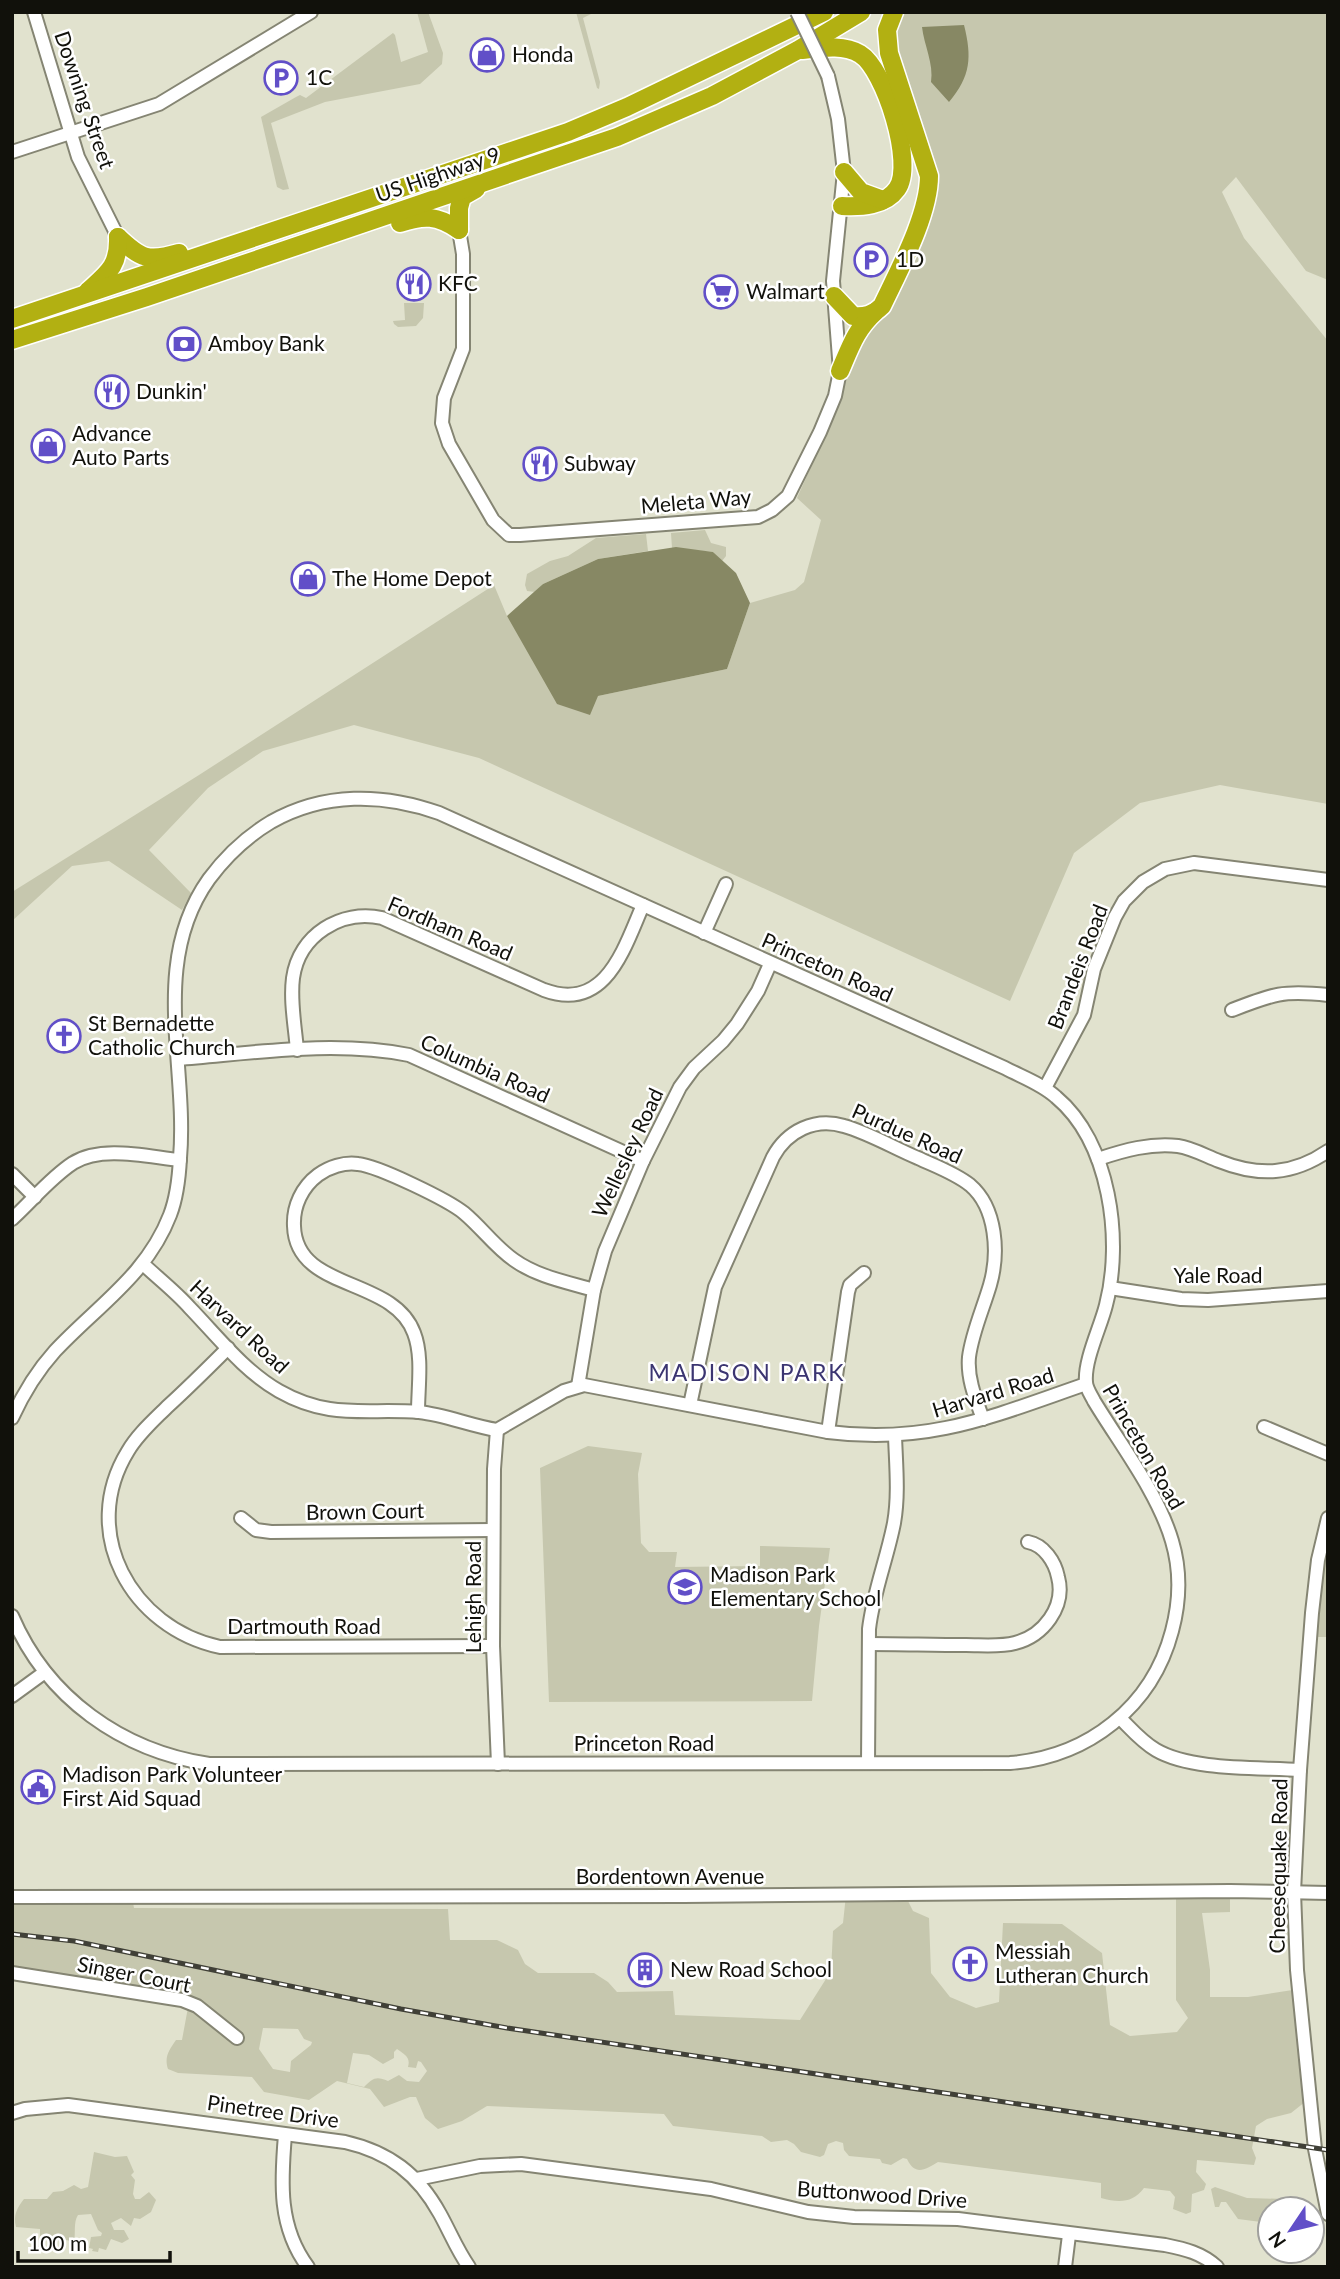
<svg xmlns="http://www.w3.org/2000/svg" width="1340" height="2279" viewBox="0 0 1340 2279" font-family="Lato,sans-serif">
	<rect width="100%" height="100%" fill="#e1e2ce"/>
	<g fill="#c6c7ae" fill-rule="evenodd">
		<path d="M417,12H428L443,53L442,64L420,84L325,102L271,123L289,189L283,190L277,187L261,117L296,97L300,95L306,98L393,33L395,35L401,62L428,52Z"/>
		<path d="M576,12H595L583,18L600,82L599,89L597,88Z"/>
		<path d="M903,12H1328V280L1306,271L1236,177L1222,192L1244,238L1328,341V804L1220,785L1140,803L1074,853L1010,1001L479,758L354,725L263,751L208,788L149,850L191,893L182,910L109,861L72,866L12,921V892L199,775L494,585L507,616L598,696L727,669L750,603L795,590L804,582L821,520L797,498L839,404L856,337L936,194L893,47Z"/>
		<path d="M404,303H424L423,318L416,326L398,327L394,324L393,321L405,320Z"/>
		<path d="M705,530L711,543L726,547V556L722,561L713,552L672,548L671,533Z"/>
		<path d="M646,534L648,551L598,559L543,584L535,592L527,591L525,585L527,574L550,561L568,556L596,538Z"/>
		<path d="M588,1446L642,1453L638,1474L641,1543L649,1552H677L675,1567L760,1566V1546L830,1548L819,1626L812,1701L549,1702L540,1468Z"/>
		<path d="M1328,1518V1637H1310Z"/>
		<path d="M1230,1891V1912L1202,1913L1210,1970V1997H1248L1299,1989L1310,2098L1291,2113L1267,2119L1256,2126L1252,2148L1256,2158L1254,2165L1197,2160L1196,2172L1206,2184L1204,2190L1192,2194L1191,2212L1186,2214L1173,2209L1175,2197L1170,2191L1144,2188C1133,2203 1119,2203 1101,2198V2183L938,2162C925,2170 915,2176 907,2159L903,2158L891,2165L882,2163L880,2159L849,2156L844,2150L843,2143L836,2141L828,2144L824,2155L820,2157L801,2152L794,2144L787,2140L771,2142L762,2136L673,2126L664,2114L487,2106L462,2121L438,2129L425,2118L416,2097H410L384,2107L370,2089L337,2081L309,2100L264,2092L252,2077L178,2073L168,2069C164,2057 169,2050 176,2040H182L189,2002L12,1973V1897H132L134,1908L448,1909L450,1940H497L518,1950L525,1964L538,1973H594L608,1982L617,1992L673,1991L675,2015L800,2020L831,1971L833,1931L843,1923L846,1895H905L913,1911L929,1918L931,1973L950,1997L976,2008L999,2002L1003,1923L1062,1924L1102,1953L1110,2025L1130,2036L1177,2032L1188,2018L1176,2000V1892ZM263,2028L298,2029L304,2039L312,2042L311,2045L291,2061L290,2072L273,2069L259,2049ZM397,2049C404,2054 411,2057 408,2067L416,2068L418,2061L421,2062L427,2071L419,2082L407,2081L399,2075L388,2081C376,2076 373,2078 364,2087L347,2083L353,2053L369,2055L383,2064L394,2058V2052Z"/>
		<path d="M94,2152L115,2157L127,2156L134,2172L131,2175L135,2180L133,2194L135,2199H140L149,2192L156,2200L151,2212L140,2219L134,2218L131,2226L121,2218L111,2223L114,2230H124L129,2239L122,2243L111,2239L106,2250L99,2248L98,2252L92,2251L93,2249L89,2248L91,2237L101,2236L102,2233L98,2230L91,2214L78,2215C73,2223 76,2233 74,2242L51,2236L50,2238L40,2236V2229L16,2227C13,2215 17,2208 24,2199H47L53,2192L63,2191L74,2185L81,2189L88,2187Z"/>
		<path d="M1215,2187L1247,2198L1287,2199L1304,2209H1270V2233L1261,2222L1238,2219L1226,2202H1221L1219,2207H1215L1211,2189Z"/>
	</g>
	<g fill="#878864">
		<path d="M964,25C972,57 971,76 949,102L931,82C934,64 924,45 922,27Z"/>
		<path d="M676,547L713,552L736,573L750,603L727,669L598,696L590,715L557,704L507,616L543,584L598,559Z"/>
	</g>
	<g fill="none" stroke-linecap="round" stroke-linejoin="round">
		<defs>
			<g id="minor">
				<path d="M34,12L78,157L118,237"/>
				<path d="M12,152L159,104L311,12"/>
				<path d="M459,230L463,254V349L444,398L442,423L449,444L493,520L509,535H520L758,517L772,510L788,496L820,432L835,396L840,371L833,281L844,172L838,119L828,76"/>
				<path d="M704,933L726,884"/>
				<path d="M1232,1010C1273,994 1283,990 1328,995"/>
				<path d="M297,1050C295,1026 290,1001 293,978C299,935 341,909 382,918L544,990C606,1013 624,948 643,905"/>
				<path d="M178,1059C254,1053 334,1040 409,1055L643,1161"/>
				<path d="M1045,1088L1084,1015L1094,969L1115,917L1124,901L1143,882L1165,869L1194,863L1328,880"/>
				<path d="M1098,1159C1125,1150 1150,1143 1178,1146C1192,1148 1206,1156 1219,1161C1259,1177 1293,1175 1328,1151"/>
				<path d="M12,1174L35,1197"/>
				<path d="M12,1219C32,1201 50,1178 73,1163C102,1145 148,1157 180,1160"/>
				<path d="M143,1264C159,1279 176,1292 190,1308C218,1337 244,1371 279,1391C330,1420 366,1408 419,1412C446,1415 471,1426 497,1430L564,1391L584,1385L828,1432C929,1445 993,1416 1086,1384"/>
				<path d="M1110,1288L1181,1299L1208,1300L1328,1291"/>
				<path d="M228,1348C208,1368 188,1388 167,1407C153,1421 138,1434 128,1451C78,1532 131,1628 220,1647L493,1646"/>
				<path d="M578,1386L594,1290L605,1251L643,1161L680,1087L694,1068L723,1041L737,1024L758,991L770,964"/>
				<path d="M690,1405L715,1287L773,1157C787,1131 815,1117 844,1126C869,1133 894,1148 918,1158C935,1166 955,1173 970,1185C997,1208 999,1254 990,1285C983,1309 972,1333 969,1357C967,1379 976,1400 983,1419"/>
				<path d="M418,1412C418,1387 423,1356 414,1333C393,1276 296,1292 294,1226C293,1206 302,1187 318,1175C329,1167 344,1162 358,1164C378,1166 448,1200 464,1213C482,1228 495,1247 514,1260C538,1277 567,1282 594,1290"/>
				<path d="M12,1418C23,1394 37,1371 55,1351C97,1306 147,1275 170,1215C177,1197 179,1178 180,1158C188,1064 149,963 209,879C226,856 246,837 271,822C324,792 383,793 439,813L1005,1068C1022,1077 1042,1084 1056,1097C1110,1142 1123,1240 1106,1305C1101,1326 1084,1360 1086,1382C1086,1388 1091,1395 1094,1401C1120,1444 1158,1493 1172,1541C1181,1571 1180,1601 1172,1631C1152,1707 1088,1757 1010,1763L209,1764C122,1751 47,1698 12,1616"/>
				<path d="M1264,1427L1328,1454"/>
				<path d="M497,1430L494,1469L493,1646L498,1764"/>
				<path d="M828,1432L848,1292L850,1285L864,1273"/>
				<path d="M241,1518L256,1530L271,1532L493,1530"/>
				<path d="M1328,1518L1318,1560L1312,1613L1300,1770L1294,1892L1297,1970L1315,2149L1328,2214"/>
				<path d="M869,1644C901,1644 934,1645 966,1645C982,1645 1000,1647 1015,1643C1043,1636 1066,1607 1058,1577C1055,1562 1044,1545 1028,1542"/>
				<path d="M12,1696L45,1672"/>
				<path d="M1120,1718C1132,1730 1142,1742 1156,1750C1192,1771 1259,1767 1300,1770"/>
				<path d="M868,1763L869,1629C873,1593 887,1559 894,1523C899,1495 896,1465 895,1436"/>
				<path d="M12,1897L683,1896L1230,1891L1328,1893"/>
				<path d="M12,1973L182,2000L197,2006L237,2038"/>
				<path d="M12,2113L25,2109L68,2105L345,2142C389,2152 418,2174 440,2214C450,2232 457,2250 469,2267"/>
				<path d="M285,2135C281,2182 278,2227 308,2267"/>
				<path d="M417,2179L480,2166L521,2164L711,2189L808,2212L854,2217L958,2219L1165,2245C1185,2249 1202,2253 1217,2267"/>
				<path d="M1065,2267L1069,2235"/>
			</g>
			<g id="highway">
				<path d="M802,50C821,48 843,44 860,54C885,69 915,165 897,189C885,206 861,207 842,206"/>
				<path d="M844,172L861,192L883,200"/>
				<path d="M400,223C424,215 437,215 459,230"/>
				<path d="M459,230V208L462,197L476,189"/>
				<path d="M118,237C141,259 148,262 179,253"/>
				<path d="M88,291C108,273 119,266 118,237"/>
				<path d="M834,296L853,316C865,317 873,315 882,306C899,270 929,215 929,176L889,53L887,30L894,12"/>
				<path d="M12,319L568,132L627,107L824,12"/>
				<path d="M12,340L147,297L617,137L712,96L798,50L861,12"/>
				<path d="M840,371C850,348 856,329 875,312"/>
			</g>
		</defs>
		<use href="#minor" stroke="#858573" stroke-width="16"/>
		<use href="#highway" stroke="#fff" stroke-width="21"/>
		<use href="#minor" stroke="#fff" stroke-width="12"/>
		<use href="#highway" stroke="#b2b012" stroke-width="18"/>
		<defs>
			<path id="rail" d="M12,1934L74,1941L401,2009L507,2028L1328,2150"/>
		</defs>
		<use href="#rail" stroke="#404037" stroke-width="5"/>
		<use href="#rail" stroke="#fff" stroke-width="2.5" stroke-dasharray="8" stroke-linecap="butt"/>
		<defs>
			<path id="minor-bridge" d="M797,12L828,76"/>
		</defs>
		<use href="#minor-bridge" stroke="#858573" stroke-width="16" stroke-linecap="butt"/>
		<use href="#minor-bridge" stroke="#fff" stroke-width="12"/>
	</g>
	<defs>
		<symbol id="shop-ring" viewBox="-11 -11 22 22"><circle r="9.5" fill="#fff" stroke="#614fc8" stroke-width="1.5"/><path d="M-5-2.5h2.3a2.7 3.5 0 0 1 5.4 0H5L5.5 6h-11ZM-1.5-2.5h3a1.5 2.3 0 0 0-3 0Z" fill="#614fc8"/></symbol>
		<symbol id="parking-ring" viewBox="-11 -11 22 22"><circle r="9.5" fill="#fff" stroke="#614fc8" stroke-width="1.5"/><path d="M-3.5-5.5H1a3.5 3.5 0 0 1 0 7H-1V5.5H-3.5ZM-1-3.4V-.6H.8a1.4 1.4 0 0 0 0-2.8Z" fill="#614fc8"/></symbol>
		<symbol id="restaurant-ring" viewBox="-11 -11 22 22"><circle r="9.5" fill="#fff" stroke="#614fc8" stroke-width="1.5"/><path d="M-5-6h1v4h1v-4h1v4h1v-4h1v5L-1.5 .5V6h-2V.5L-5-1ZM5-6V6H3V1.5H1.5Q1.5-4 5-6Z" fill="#614fc8"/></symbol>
		<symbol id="supermarket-ring" viewBox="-11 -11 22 22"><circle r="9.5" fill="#fff" stroke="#614fc8" stroke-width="1.5"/><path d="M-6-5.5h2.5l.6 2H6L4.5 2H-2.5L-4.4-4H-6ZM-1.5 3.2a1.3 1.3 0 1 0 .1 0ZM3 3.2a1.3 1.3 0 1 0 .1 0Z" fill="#614fc8"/></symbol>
		<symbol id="bank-ring" viewBox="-11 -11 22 22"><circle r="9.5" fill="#fff" stroke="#614fc8" stroke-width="1.5"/><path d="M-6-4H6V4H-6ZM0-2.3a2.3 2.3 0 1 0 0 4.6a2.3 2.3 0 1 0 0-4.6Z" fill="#614fc8"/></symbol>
		<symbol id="church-ring" viewBox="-11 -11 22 22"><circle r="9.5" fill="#fff" stroke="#614fc8" stroke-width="1.5"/><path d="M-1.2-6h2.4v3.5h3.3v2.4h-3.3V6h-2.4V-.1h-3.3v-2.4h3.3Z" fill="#614fc8"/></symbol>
		<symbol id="school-ring" viewBox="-11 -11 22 22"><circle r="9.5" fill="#fff" stroke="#614fc8" stroke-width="1.5"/><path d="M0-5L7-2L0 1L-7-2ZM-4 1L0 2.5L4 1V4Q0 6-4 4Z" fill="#614fc8"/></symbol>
		<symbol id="civic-ring" viewBox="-11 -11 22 22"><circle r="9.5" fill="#fff" stroke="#614fc8" stroke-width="1.5"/><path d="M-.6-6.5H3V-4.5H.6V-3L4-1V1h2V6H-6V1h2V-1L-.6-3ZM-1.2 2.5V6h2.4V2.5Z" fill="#614fc8"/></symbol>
		<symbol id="building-ring" viewBox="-11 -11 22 22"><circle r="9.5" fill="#fff" stroke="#614fc8" stroke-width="1.5"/><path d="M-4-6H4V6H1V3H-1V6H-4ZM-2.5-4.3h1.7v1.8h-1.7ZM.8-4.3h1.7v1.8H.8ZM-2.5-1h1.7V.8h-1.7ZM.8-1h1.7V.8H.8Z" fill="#614fc8"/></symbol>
	</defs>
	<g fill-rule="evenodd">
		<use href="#shop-ring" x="468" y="36" width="38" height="38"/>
		<use href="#parking-ring" x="262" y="59" width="38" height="38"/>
		<use href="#parking-ring" x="852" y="241" width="38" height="38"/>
		<use href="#restaurant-ring" x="395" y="265" width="38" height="38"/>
		<use href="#supermarket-ring" x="702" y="273" width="38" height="38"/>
		<use href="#bank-ring" x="165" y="325" width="38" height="38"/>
		<use href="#restaurant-ring" x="93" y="373" width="38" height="38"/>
		<use href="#shop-ring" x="29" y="427" width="38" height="38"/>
		<use href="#restaurant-ring" x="521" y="445" width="38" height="38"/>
		<use href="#shop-ring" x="289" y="560" width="38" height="38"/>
		<use href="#church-ring" x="45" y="1017" width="38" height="38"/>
		<use href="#school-ring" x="666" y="1568" width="38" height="38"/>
		<use href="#civic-ring" x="19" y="1768" width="38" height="38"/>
		<use href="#church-ring" x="951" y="1945" width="38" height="38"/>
		<use href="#building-ring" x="626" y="1951" width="38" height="38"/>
	</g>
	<g text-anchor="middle" stroke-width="5" stroke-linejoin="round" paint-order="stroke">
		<g font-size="21" fill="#11110b" stroke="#fff" text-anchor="start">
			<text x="512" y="62">Honda</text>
			<text x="306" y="85">1C</text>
			<text x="896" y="267">1D</text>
			<text x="438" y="291">KFC</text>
			<text x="746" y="299">Walmart</text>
			<text x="208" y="351">Amboy Bank</text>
			<text x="136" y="399">Dunkin'</text>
			<text x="72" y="441">Advance<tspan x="72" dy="24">Auto Parts</tspan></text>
			<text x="564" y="471">Subway</text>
			<text x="332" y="586">The Home Depot</text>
			<text x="88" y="1031">St Bernadette<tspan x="88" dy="24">Catholic Church</tspan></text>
			<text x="710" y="1582">Madison Park<tspan x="710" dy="24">Elementary School</tspan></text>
			<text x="62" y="1782">Madison Park Volunteer<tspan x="62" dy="24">First Aid Squad</tspan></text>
			<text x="995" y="1959">Messiah<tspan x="995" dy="24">Lutheran Church</tspan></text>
			<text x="670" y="1977">New Road School</text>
		</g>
		<g font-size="21" fill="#11110b" stroke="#fff">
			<text transform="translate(84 100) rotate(71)" y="7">Downing Street</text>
			<text transform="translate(438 175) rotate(-19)" y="7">US Highway 9</text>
			<text transform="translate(696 502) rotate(-5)" y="7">Meleta Way</text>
			<text transform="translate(450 929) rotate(23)" y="7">Fordham Road</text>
			<text transform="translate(1078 967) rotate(-69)" y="7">Brandeis Road</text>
			<text transform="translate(827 968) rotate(24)" y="7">Princeton Road</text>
			<text transform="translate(485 1069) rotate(24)" y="7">Columbia Road</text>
			<text transform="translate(907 1134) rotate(24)" y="7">Purdue Road</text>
			<text transform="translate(628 1153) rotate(-65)" y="7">Wellesley Road</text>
			<text x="1218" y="1283">Yale Road</text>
			<text transform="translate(239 1327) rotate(43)" y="7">Harvard Road</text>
			<text transform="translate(993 1393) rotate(-17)" y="7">Harvard Road</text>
			<text transform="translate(1143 1447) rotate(60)" y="7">Princeton Road</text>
			<text transform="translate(365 1512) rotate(-1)" y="7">Brown Court</text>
			<text transform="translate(474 1597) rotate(-90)" y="7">Lehigh Road</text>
			<text x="304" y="1634">Dartmouth Road</text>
			<text x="644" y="1751">Princeton Road</text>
			<text transform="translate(1279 1866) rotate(-89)" y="7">Cheesequake Road</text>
			<text x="670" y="1884">Bordentown Avenue</text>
			<text transform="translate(134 1975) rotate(11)" y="7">Singer Court</text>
			<text transform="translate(273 2112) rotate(8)" y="7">Pinetree Drive</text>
			<text transform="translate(882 2195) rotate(4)" y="7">Buttonwood Drive</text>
		</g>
		<g font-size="23" letter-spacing="2" fill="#3b3571" stroke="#fff">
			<text x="747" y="1381">MADISON PARK</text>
		</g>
	</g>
	<rect width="1340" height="2279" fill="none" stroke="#11110b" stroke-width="28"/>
	<g transform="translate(1291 2230) rotate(235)"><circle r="33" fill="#ffffff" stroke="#a0a09d" stroke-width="2"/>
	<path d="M0-5L12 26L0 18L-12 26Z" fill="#614fc8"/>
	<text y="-10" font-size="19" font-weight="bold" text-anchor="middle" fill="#11110b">N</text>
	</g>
	<path d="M18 2251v10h152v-10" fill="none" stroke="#11110b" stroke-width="3.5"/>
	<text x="28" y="2251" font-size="21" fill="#11110b" stroke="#ffffff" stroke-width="5" paint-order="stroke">100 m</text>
</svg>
